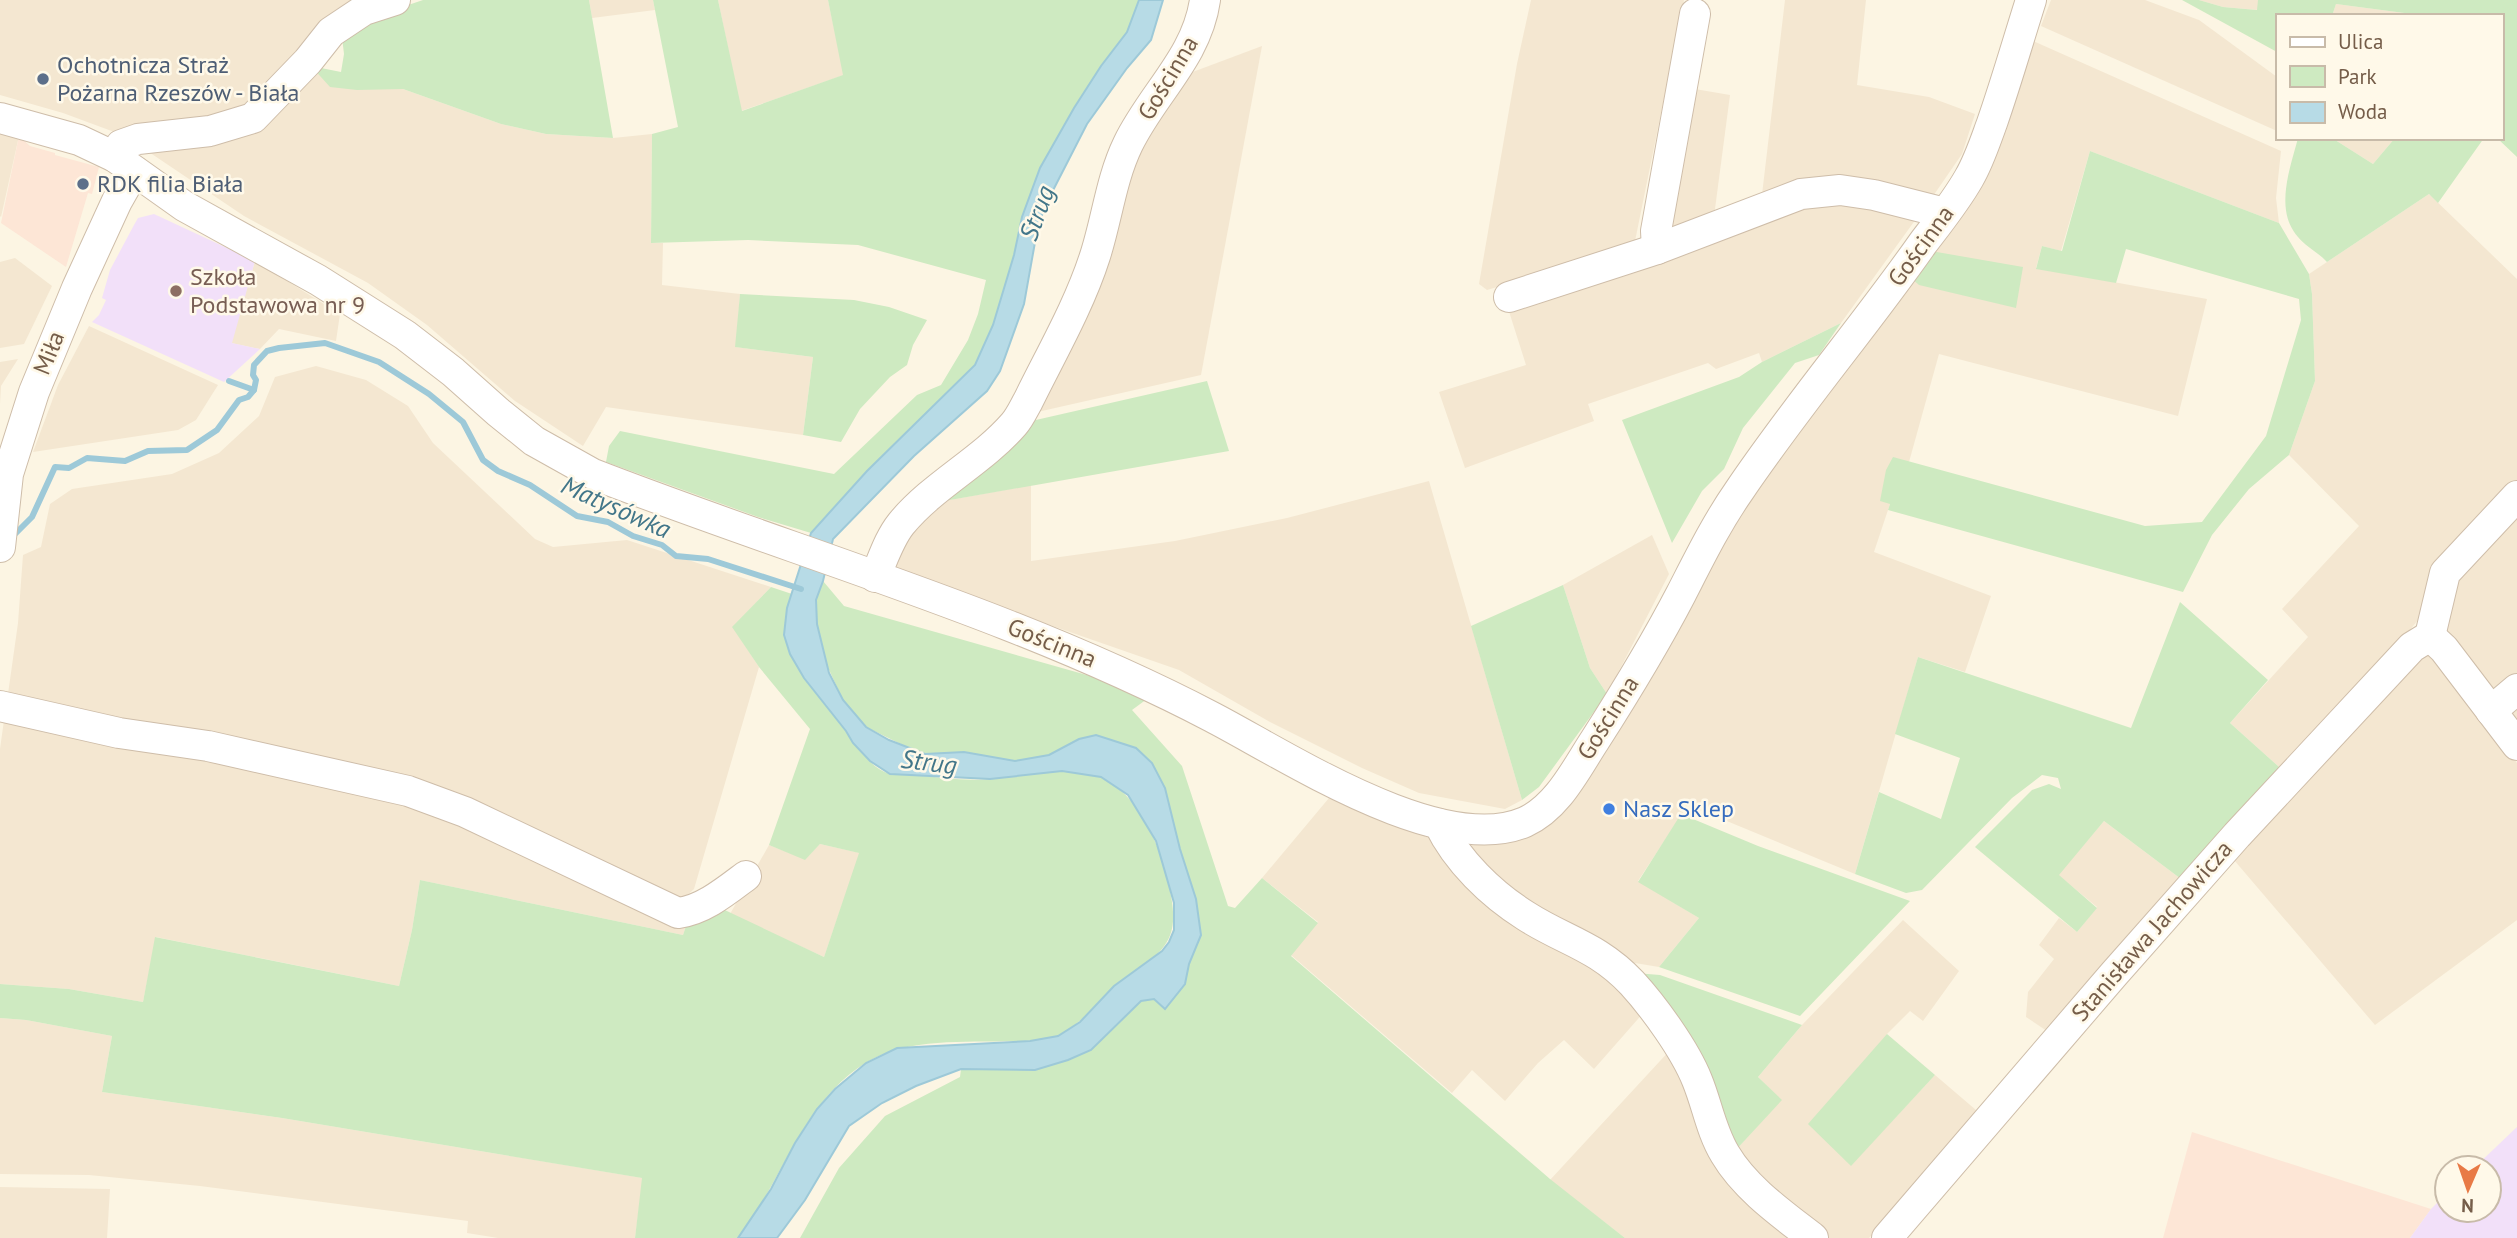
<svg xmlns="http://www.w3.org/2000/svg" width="2517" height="1238" viewBox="0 0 2517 1238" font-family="'PT Sans',sans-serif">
	<rect width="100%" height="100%" fill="#fcf5e3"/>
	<g fill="#f4e7d1">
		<path d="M0,0H358L246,112L117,133L63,113L0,95Z"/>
		<path d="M589,0H653L655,10L592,18Z"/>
		<path d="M718,0H828L844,75L741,111Z"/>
		<path d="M1531,0H1684L1635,241L1629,248L1487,290L1479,284L1517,64Z"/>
		<path d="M1785,0H1866L1857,85L1929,97L1975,114L1962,154L1931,199L1761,203Z"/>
		<path d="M2051,0H2145L2199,20L2277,77V131L2041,26Z"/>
		<path d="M2199,0H2258V10L2223,7Z"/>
		<path d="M2336,4L2427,16H2332Z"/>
		<path d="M2031,40L2281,151L2276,198L2279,223L2090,151L2061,251L2042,246L2036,268L2207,299L2178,416L1939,354L1909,462L1893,458L1890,504L1874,552L1991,596L1965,672L1918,657L1855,874L1688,805L1638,881L1699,918L1659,967L1617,960L1538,913L1468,851L1473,843L1480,839L1526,829L1753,485L1981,182L2000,145Z"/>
		<path d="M1262,46L1201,375L1033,413L1144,136L1190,73Z"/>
		<path d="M311,65L387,88L403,89L501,124L546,134L613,138L652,134L651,243H663L662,285L740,294L736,347L813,357L803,435L606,407L583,446L515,401L427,325L368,283L244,216L140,146L218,134Z"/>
		<path d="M1689,88L1730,95L1713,224L1678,238L1664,220Z"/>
		<path d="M0,132L19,136L1,217L0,216Z"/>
		<path d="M2332,138H2395L2373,164Z"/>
		<path d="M2429,194L2517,279V725L2425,611L2361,692L2288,775L2230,723L2308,637L2282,609L2359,526L2289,455L2315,381L2312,294L2309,274Z"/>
		<path d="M1812,202L1921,212L1841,323L1762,362L1759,353L1716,369L1708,363L1588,404L1594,421L1465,468L1439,392L1526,365L1506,302Z"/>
		<path d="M15,258L52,286L24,344L0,348V262Z"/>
		<path d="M255,261L340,314L336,341L279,329L260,349L231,343Z"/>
		<path d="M89,326L218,385L196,420L178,430L33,452L58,385Z"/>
		<path d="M18,359L1,386L0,404V362Z"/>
		<path d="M316,366L366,380L408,406L433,443L535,539L553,547L627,540L771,587L733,627L759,667L694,889L678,904L420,786L7,701L18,623L23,555L41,547L50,504L72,489L172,474L219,453L259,416L275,377Z"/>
		<path d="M1429,481L1522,800L1505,809L1419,793L1362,768L1270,722L1179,670L898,572L893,560L933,503L1031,485V561L1175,541L1287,518Z"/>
		<path d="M1652,535L1669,574L1607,694L1590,668L1563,585Z"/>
		<path d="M2416,655H2431L2517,763V920L2375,1025L2234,860Z"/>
		<path d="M5,713L435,809L687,923L683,935L420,880L412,930L399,986L156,937L143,1002L69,989L0,984V749Z"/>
		<path d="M1334,792L1431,839L1645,1011L1594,1069L1564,1040L1538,1063L1505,1101L1472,1070L1452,1093L1291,955L1318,922L1262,878Z"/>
		<path d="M2104,821L2185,882L2053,1035L2026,1017L2028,992L2054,959L2039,945L2059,918L2077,932L2097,907L2058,875Z"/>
		<path d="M820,844L860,853L824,957L730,914L769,845L805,859Z"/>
		<path d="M1903,920L1959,971L1923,1021L1910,1011L1887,1034L1851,1165L1935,1075L1983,1116L1869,1238H1828L1801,1219L1734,1152L1781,1100L1758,1077L1802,1025Z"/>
		<path d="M0,1018L26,1020L112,1036L102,1092L282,1118L643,1178L635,1238H498L467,1233L468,1221L200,1186L89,1175L0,1174Z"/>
		<path d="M1672,1048L1724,1166L1803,1238H1625L1550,1180Z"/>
		<path d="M0,1187L110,1189L107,1238H0Z"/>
	</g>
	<g fill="#fde6d6">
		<path d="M19,136L30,146L55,153V155L99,167L92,194L88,193L66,267L1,223Z"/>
		<path d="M2192,1132L2431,1209L2410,1238H2163Z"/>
	</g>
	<g fill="#f2e0f9">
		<path d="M154,214L255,261L232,343L260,349L224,382L92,322L99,315L106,300L102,298L110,270L134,225L138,218Z"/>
		<path d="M2517,1127V1238H2410L2431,1209L2447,1193V1210H2489V1168H2474Z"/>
	</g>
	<g fill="#ceeac1">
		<path d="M423,0H589L613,138L546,134L501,124L403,89L357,90L330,87L311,66L341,72L344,54L342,37L367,19Z"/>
		<path d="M653,0H718L742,111L843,75L828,0H1139L1127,32L1101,66L1074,108L1022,217L1014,255L993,325L975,365L867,471L811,533L758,517L606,462L609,446L620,431L834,474L917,395L941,385L968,340L978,314L986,280L858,245L748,240L651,243L652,134L678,127Z"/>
		<path d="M2182,0H2199L2223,7L2257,10L2258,0H2517V157L2497,138H2501V16H2427L2336,4L2332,16H2277V52Z"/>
		<path d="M2298,138H2332L2373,164L2395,138H2484L2438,203L2429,194L2327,262C2318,252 2306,247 2298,237C2274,210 2290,169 2298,138Z"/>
		<path d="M2090,151L2279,223L2309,274L2312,294L2315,381L2289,455L2249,489L2212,535L2183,592L1888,510L1890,504L1880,501L1886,470L1893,457L2145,526L2202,522L2266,436L2301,320L2299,299L2126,249L2116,283L2036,269L2042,246L2062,251Z"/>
		<path d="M1931,251L2023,267L2016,308L1919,285L1911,278Z"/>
		<path d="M740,294L854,300L889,307L927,320L913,345L907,365L890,377L860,409L841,442L803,435L813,357L735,347Z"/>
		<path d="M1841,323L1819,355L1795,363L1743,428L1724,469L1702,491L1672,543L1622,420L1739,377L1762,362Z"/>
		<path d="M1207,381L1229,451L933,503L1027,422Z"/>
		<path d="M823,581L844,606L1129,687L1151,696L1132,710L1182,766L1228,906L1235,908L1262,878L1318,923L1291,956L1550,1179L1625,1238H800L839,1168L885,1116L960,1077L961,1069L1035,1070L1068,1060L1091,1050L1141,1001L1154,999L1185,984L1189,964L1201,935L1196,899L1180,849L1165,788L1152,763L1136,748L1096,735L1079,739L1049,755L1015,761L964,752L925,754L913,750L866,727L843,700L824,659L817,624L816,600Z"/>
		<path d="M1563,585L1590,668L1607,694L1539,787L1522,800L1471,626Z"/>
		<path d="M771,587L792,594C777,634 790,659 815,691C825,704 835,716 845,728C857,745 869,768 890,774C898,775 906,773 914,774C938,778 967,781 991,779C1021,776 1076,765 1103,778C1136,794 1158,840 1166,874C1182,935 1173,947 1122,981C1099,996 1085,1023 1059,1035C1046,1041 1027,1041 1012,1041C965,1043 909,1037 867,1062C802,1101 783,1181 738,1238H635L642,1178L282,1118L102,1092L112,1036L26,1020L0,1018V984L69,989L143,1002L155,937L399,986L412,930L420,880L683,935L687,923L712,904L824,957L859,853L820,844L805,860L769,845L810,729L759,667L732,627Z"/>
		<path d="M2180,602L2268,680L2230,723L2288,775L2185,882L2104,821L2059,875L2097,908L2077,932L1975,847L2032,790L2049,784L2061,789L2058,778L2042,775L2012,798L1922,890L1906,893L1855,874L1879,792L1941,819L1960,758L1895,734L1918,657L2131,728Z"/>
		<path d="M1681,814L1758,846L1910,901L1800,1016L1659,967L1699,918L1638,882Z"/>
		<path d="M1635,973L1660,975L1802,1025L1758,1077L1782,1100L1734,1152Z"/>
		<path d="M1887,1034L1935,1075L1851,1166L1808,1124Z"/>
	</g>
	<path fill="#b7dbe6" stroke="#9dc9d8" stroke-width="2" d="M1139,0H1163L1151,40L1127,68L1087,124L1045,206L1037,231L1024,304L1000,371L987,391L914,456L833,539L823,581L816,600L817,624L829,673L843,700L866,727L889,740L925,754L964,752L1015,761L1049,755L1079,739L1096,735L1136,748L1152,763L1165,788L1180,849L1196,899L1201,935L1189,964L1185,984L1165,1009L1154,999L1141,1001L1091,1050L1068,1060L1035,1070L961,1069L916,1086L882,1103L849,1126L805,1200L777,1238H738L771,1189L795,1143L817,1109L835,1089L866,1063L897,1048L1030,1041L1058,1036L1080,1022L1114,986L1162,951L1169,942L1174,930V903L1156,841L1128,795L1101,777L1062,771L990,779L890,774L870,761L853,743L846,731L804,678L790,654L784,635L787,608L811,533L867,471L975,365L993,325L1014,255L1022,217L1040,168L1074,108L1101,66L1127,32Z"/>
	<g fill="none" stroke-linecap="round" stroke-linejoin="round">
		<g stroke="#9dc9d8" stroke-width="6">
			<path d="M229,381L254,390"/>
			<path d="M14,535L32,517L55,467L69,468L87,458L125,461L148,451L187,450L217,430L239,400L248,397L254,390L256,380L253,375L254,365L267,351L279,348L325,343L379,362L429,394L463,422L483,460L498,471L530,485L577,516L608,522L633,536L662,545L676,556L708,559L801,589"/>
		</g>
		<defs>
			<g id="minor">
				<path d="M0,118L79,140L115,157L184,206L318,280L405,335L453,372L498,412L534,441L593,474C799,554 1015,614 1212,717C1287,756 1441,858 1525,822C1558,807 1576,769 1595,740C1625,693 1655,644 1681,594C1699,559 1716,524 1739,491C1797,405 1864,327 1923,243C1939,222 1956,201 1969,178C1979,161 1985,142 1992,123C2006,83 2018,41 2031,0"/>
				<path d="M115,157L121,145L138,139L210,131L253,118L308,61L331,32L364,10L395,0"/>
				<path d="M1657,249L1656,231L1695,14"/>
				<path d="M1509,297L1657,249L1801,194L1840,190L1874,195L1945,213"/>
				<path d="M0,547L8,474L34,392L77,288L117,201L134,171"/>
				<path d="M875,577C883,559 889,539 901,524C933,485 981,462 1014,424C1020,417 1024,408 1028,401C1051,354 1079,306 1095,256C1107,219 1111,179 1128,144C1152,94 1197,57 1205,0"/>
				<path d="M2430,636L2445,573L2517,496"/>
				<path d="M2430,636L2444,649L2517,745"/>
				<path d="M0,706L119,733L208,746L408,791L465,812L678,913C703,910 726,891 746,876"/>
				<path d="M2491,711L2517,689"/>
				<path d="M1439,824C1457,861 1491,894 1526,916C1565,941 1597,946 1632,983C1654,1007 1685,1050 1697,1080C1707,1104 1711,1131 1725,1154C1745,1188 1782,1214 1813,1238"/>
				<path d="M1887,1238L2114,974L2237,835L2412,647L2430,636"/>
			</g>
		</defs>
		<use href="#minor" stroke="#cebda9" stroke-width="32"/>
		<use href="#minor" stroke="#fff" stroke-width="30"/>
	</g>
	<g fill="#5c6f8a" stroke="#fff9e9" stroke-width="2.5">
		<circle cx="43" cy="79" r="7"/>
		<circle cx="83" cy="184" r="7"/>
	</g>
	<circle fill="#8d6e63" stroke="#fff9e9" stroke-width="2.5" cx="176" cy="291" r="7"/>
	<circle fill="#3f7fe0" stroke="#fff9e9" stroke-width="2.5" cx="1609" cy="809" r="7"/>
	<g text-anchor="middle" stroke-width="5" stroke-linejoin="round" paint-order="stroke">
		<g font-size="24" fill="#4e5e75" stroke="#fff9e9" text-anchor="start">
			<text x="57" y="73">Ochotnicza Straż<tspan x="57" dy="28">Pożarna Rzeszów - Biała</tspan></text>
			<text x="97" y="192">RDK filia Biała</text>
		</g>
		<g font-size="24" fill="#755d49" stroke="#fff9e9">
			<text transform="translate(1168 78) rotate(-59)" y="8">Gościnna</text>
			<text transform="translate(1921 246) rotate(-54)" y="8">Gościnna</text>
			<text transform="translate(49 353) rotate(-68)" y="8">Miła</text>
			<text transform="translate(1052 643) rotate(22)" y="8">Gościnna</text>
			<text transform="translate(1608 718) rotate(-58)" y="8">Gościnna</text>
			<text transform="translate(2152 931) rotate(-49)" y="8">Stanisława Jachowicza</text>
		</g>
		<g font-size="24" fill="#785e54" stroke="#fff9e9" text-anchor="start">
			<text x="190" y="285">Szkoła<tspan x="190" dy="28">Podstawowa nr 9</tspan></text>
		</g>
		<g font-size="24" fill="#366cbe" stroke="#fff9e9" text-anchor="start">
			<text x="1623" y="817">Nasz Sklep</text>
		</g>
		<g font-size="26" font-style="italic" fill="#427689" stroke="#fff9e9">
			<text transform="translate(1037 213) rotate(-70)" y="9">Strug</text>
			<text transform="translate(616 507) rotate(24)" y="9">Matysówka</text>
			<text transform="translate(929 762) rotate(7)" y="9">Strug</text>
		</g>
	</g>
	<rect x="2276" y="14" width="228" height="126" fill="#fff9e9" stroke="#c8bba9" stroke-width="2"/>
	<rect x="2290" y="37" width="35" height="10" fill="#ffffff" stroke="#c8bba9" stroke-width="2"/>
	<text x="2338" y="49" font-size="21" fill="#755d49">Ulica</text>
	<rect x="2290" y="66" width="35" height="21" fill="#ceeac1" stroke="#c8bba9" stroke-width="2"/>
	<text x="2338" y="84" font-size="21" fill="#755d49">Park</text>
	<rect x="2290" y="102" width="35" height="21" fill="#b7dbe6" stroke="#c8bba9" stroke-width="2"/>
	<text x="2338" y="119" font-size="21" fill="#755d49">Woda</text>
	<g transform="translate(2468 1189) rotate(182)"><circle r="33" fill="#fff9e9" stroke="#c8bba9" stroke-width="2"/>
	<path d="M0-5L12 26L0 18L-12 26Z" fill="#e87a46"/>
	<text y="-10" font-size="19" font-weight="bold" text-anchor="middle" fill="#755d49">N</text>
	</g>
</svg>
